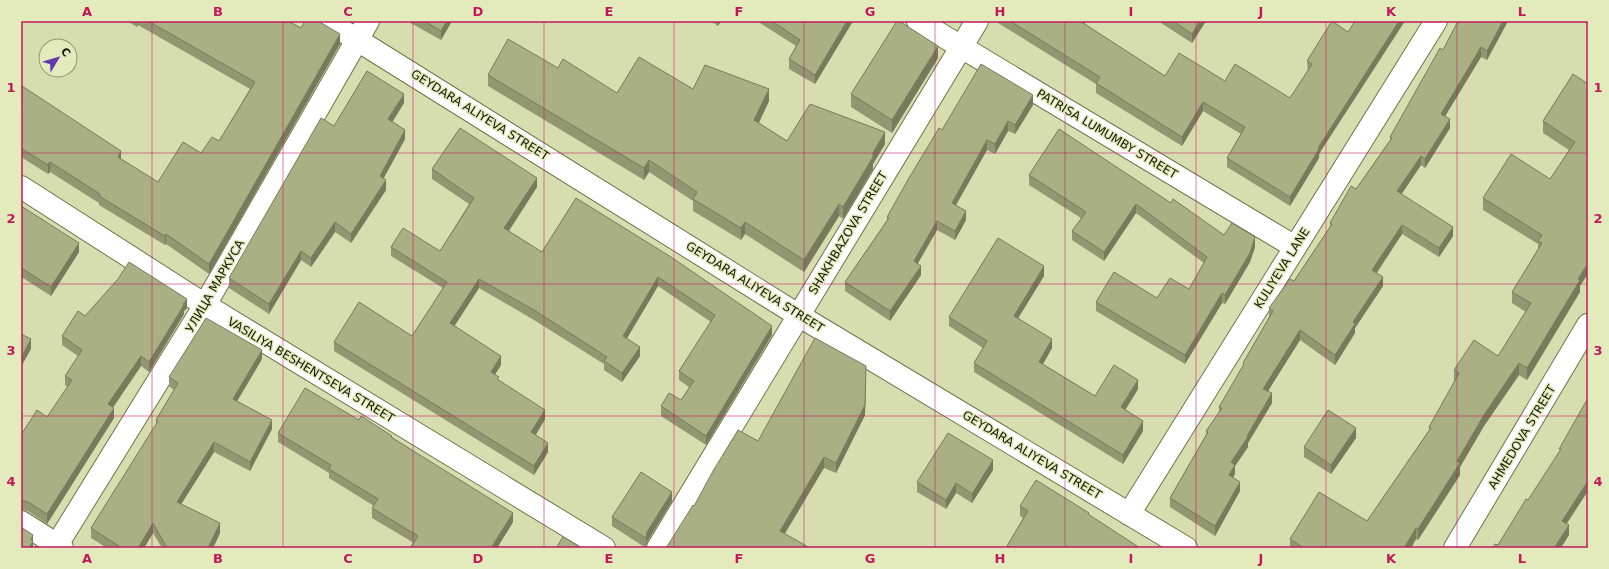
<svg xmlns="http://www.w3.org/2000/svg" width="1609" height="569" viewBox="0 0 1609 569" font-family="'DejaVu Sans',sans-serif">
	<rect width="100%" height="100%" fill="#d6deaf"/>
	<g fill="none" stroke-linecap="round" stroke-linejoin="round">
		<defs>
			<g id="minor">
				<path d="M327,21L798,315L1186,548"/>
				<path d="M918,21L1295,247"/>
				<path d="M21,187L205,305L604,548"/>
				<path d="M1129,514L1436,21"/>
				<path d="M21,522L62,548"/>
				<path d="M55,548L205,305L368,21"/>
				<path d="M658,548L977,21"/>
				<path d="M1455,548L1588,325"/>
			</g>
		</defs>
		<use href="#minor" stroke="#6e7449" stroke-width="24"/>
		<use href="#minor" stroke="#fff" stroke-width="22"/>
	</g>
	<g fill="#919771">
		<path d="M127,21H288L301,28L340,44L209,274L166,244L165,245L99,205V203L50,172L48,174L21,157V87L121,159L158,182L219,141L250,89L138,25L137,27Z"/>
		<path d="M407,21H452L441,40Z"/>
		<path d="M710,21H721L718,26Z"/>
		<path d="M757,21H853L815,84L789,69V59L796,46Z"/>
		<path d="M995,21H1086L1084,24L1165,76L1225,81L1290,98L1308,71L1307,61L1332,21L1319,158L1290,206L1227,167V158L1241,134L1203,111L1182,146L1096,93V84Z"/>
		<path d="M1158,21H1206L1192,43Z"/>
		<path d="M1508,21L1487,60L1481,57L1445,116L1450,128L1425,168L1421,165L1401,194L1453,236L1439,257L1402,234L1377,273L1383,286L1355,328V333L1335,365L1300,340L1268,391L1272,403L1248,443V447L1235,466V474L1233,477L1240,491L1215,536L1170,507V498L1206,435V431L1219,412V407L1243,367V363L1269,317V308L1294,281L1330,227V223L1356,189L1390,140V137L1443,50Z"/>
		<path d="M938,58L892,133L851,107V94Z"/>
		<path d="M558,68L617,93L693,89L769,101L759,123L787,141L885,144L873,164V169L843,219L839,216L804,272L745,234L741,240L693,211V201L649,172L644,180L488,86V75Z"/>
		<path d="M1573,74L1580,292L1527,380L1519,375L1484,426L1460,467V475L1418,540L1416,539L1411,548H1290V539L1367,521L1429,430V427L1455,382L1454,381V370L1498,356L1526,312L1512,303V292L1538,249V244L1483,210V198L1550,179L1569,150L1543,133V121Z"/>
		<path d="M404,103L392,122L405,139L383,179L386,190L351,243L335,232L311,267L301,260L269,314L229,288V278L334,126Z"/>
		<path d="M1033,105L1015,134L1008,131L995,154L987,150L956,205L966,220L955,240L937,230L918,263L921,275L890,321L845,291V282L887,220V217L942,130Z"/>
		<path d="M432,169L537,187L509,231L542,252L576,198L772,335L706,445L661,416V406L681,400L689,387L679,380V371L711,322L658,286L627,338L640,356L622,382L604,370V364L534,320L479,288L454,326L501,365L495,374L499,381L545,419L536,435L548,452L534,475L334,351V342L412,336L443,288L391,256V247L440,251L469,204L432,179Z"/>
		<path d="M1029,175L1171,203L1224,235L1255,247L1250,262L1225,304L1222,303L1185,364L1096,311V302L1157,298L1189,289L1204,263L1136,213L1104,261L1072,240V231L1081,218L1029,185Z"/>
		<path d="M21,206L79,252L51,296L23,278Z"/>
		<path d="M1044,276L1018,318L1052,348L1043,364L1095,396L1138,389L1125,410L1143,431L1123,464L974,372V363L983,348L949,326V317Z"/>
		<path d="M187,308L184,311V314L149,372L141,366L113,408L114,418L47,524L28,511L22,510L21,435L47,417L68,387L65,385V376L78,356L62,345V336L85,316Z"/>
		<path d="M262,359L237,401L272,429L250,471L214,452L181,504L220,533L213,548H162L153,533L144,548H107L91,538V528L156,425V420L174,390L169,386V377Z"/>
		<path d="M866,376L865,415L836,473L824,468L668,545L758,441Z"/>
		<path d="M359,420L392,437L513,522L497,548H410L414,543L372,518V508L374,506L329,478V473L278,442V433Z"/>
		<path d="M1356,438L1331,474L1304,457V447Z"/>
		<path d="M993,470L972,503L956,493L946,509L917,492V482Z"/>
		<path d="M672,501L647,542L646,548L612,526V517Z"/>
		<path d="M1020,506L1089,515L1140,548H1007V546L1023,518L1020,516Z"/>
	</g>
	<g fill="#767b5c">
		<path d="M137,21H138V25L137,27Z"/>
		<path d="M447,21H452L441,40V31Z"/>
		<path d="M718,21H721L718,26Z"/>
		<path d="M847,21H853L815,84V75Z"/>
		<path d="M1080,21H1086L1080,31Z"/>
		<path d="M1200,21H1206L1192,43V34Z"/>
		<path d="M1399,21H1405L1319,154V158L1290,206V197L1318,148Z"/>
		<path d="M1503,21H1508L1487,60V51Z"/>
		<path d="M340,34V44L209,274V264Z"/>
		<path d="M938,46V58L892,133V120Z"/>
		<path d="M1481,47V57L1441,123V114Z"/>
		<path d="M769,89V101L754,132V120Z"/>
		<path d="M404,94V103L388,129V119Z"/>
		<path d="M1033,95V105L1015,134V125Z"/>
		<path d="M1203,102V111L1182,146V137Z"/>
		<path d="M1450,119V128L1425,168V159Z"/>
		<path d="M1008,121V131L995,154V144Z"/>
		<path d="M405,130V139L380,185V176Z"/>
		<path d="M885,132V144L873,164V169L843,219V207L873,153Z"/>
		<path d="M987,140V150L952,212V203Z"/>
		<path d="M121,151V160L118,157Z"/>
		<path d="M1421,156V165L1397,201V191Z"/>
		<path d="M649,160V172L644,180V168Z"/>
		<path d="M50,162V172L48,174V165Z"/>
		<path d="M537,178V187L504,238V228Z"/>
		<path d="M386,180V190L351,243V234Z"/>
		<path d="M839,204V216L804,272V260Z"/>
		<path d="M1136,204V213L1104,261V252Z"/>
		<path d="M966,211V220L955,240V231Z"/>
		<path d="M937,221V230L914,270V261Z"/>
		<path d="M335,222V232L311,267V258Z"/>
		<path d="M745,222V234L741,240V228Z"/>
		<path d="M1402,225V234L1372,279V270Z"/>
		<path d="M1453,227V236L1439,257V248Z"/>
		<path d="M166,234V244L165,245V236Z"/>
		<path d="M1255,237V247L1250,262L1225,304V295Z"/>
		<path d="M79,243V252L51,296V287Z"/>
		<path d="M301,251V260L269,314V304Z"/>
		<path d="M1588,263V274L1580,286V292L1527,380V368L1578,279Z"/>
		<path d="M921,266V275L890,321V311Z"/>
		<path d="M1044,266V276L1014,325V316Z"/>
		<path d="M23,269V278L21,281V272Z"/>
		<path d="M658,277V286L623,345V336Z"/>
		<path d="M1383,277V286L1355,328V333L1335,365V355L1353,322Z"/>
		<path d="M479,279V288L450,333V323Z"/>
		<path d="M1222,293V303L1185,364V355Z"/>
		<path d="M187,299V308L184,311V314L149,372V362L183,304Z"/>
		<path d="M772,326V335L706,445V436Z"/>
		<path d="M1300,330V340L1263,399V389Z"/>
		<path d="M31,339V349L21,367V358Z"/>
		<path d="M1052,339V348L1039,371V362Z"/>
		<path d="M640,347V356L622,382V373Z"/>
		<path d="M262,350V359L233,408V399Z"/>
		<path d="M141,356V366L108,414V404Z"/>
		<path d="M501,356V365L491,381V372Z"/>
		<path d="M1519,363V375L1484,426L1460,467V475L1418,540V529L1484,415Z"/>
		<path d="M866,376L865,415L836,473V463Z"/>
		<path d="M1138,380V389L1121,417V407Z"/>
		<path d="M1272,393V403L1248,443V447L1235,466V474L1229,484V475L1231,462L1247,436Z"/>
		<path d="M114,408V418L47,524V514Z"/>
		<path d="M545,410V419L531,442V432Z"/>
		<path d="M272,420V429L250,471V462Z"/>
		<path d="M1143,421V431L1123,464V455Z"/>
		<path d="M1356,428V438L1331,474V465Z"/>
		<path d="M214,442V452L177,511V502Z"/>
		<path d="M548,443V452L534,475V466Z"/>
		<path d="M824,457V468L780,542V531Z"/>
		<path d="M993,460V470L972,503V494Z"/>
		<path d="M1588,481V491L1562,531V521Z"/>
		<path d="M1240,482V491L1215,536V526Z"/>
		<path d="M956,483V493L946,509V500Z"/>
		<path d="M672,492V501L647,542L646,548V538L647,532Z"/>
		<rect x="21" y="500" width="1" height="10"/>
		<path d="M513,513V522L497,548H491Z"/>
		<path d="M153,523V533L144,548H138Z"/>
		<path d="M220,523V533L213,548H208Z"/>
		<path d="M1569,525V535L1561,548H1554Z"/>
		<path d="M1416,528V539L1411,548H1404Z"/>
		<path d="M33,535V548H29L31,540Z"/>
	</g>
	<g fill="#a9b083" stroke="#767b5c">
		<path d="M148,21H288L301,28L305,21H318L340,34L209,264L166,234L165,236L99,196L100,194L50,162L48,165L21,148L22,86L121,151L118,157L158,182L183,142L201,153L212,137L219,141L255,82Z"/>
		<path d="M424,21H447L441,31Z"/>
		<path d="M772,21H847L815,75L789,59L800,40Z"/>
		<path d="M897,21H899L938,46L892,120L851,94Z"/>
		<path d="M1010,21H1080L1165,76L1179,53L1225,81L1235,64L1290,98L1312,64L1307,61L1332,21L1348,32L1355,21H1399L1318,148L1319,149L1290,197L1227,158L1245,127L1203,102L1182,137L1096,83L1100,77Z"/>
		<path d="M1173,21H1200L1192,34Z"/>
		<path d="M1458,21H1503L1487,51L1481,47L1441,114L1450,119L1425,159L1421,156L1397,191L1453,227L1439,248L1402,225L1372,270L1383,277L1353,322L1355,324L1335,355L1300,330L1263,389L1272,393L1247,436L1248,437L1231,462L1235,465L1229,475L1240,482L1215,526L1170,498L1208,432L1206,431L1222,408L1219,407L1244,364L1243,363L1273,311L1269,308L1290,279L1294,281L1332,224L1330,223L1351,186L1356,189L1392,138L1390,137L1440,48L1443,50Z"/>
		<path d="M508,39L558,68L563,59L617,93L639,57L693,89L705,65L769,89L754,120L787,141L810,104L885,132L873,153V157L843,207L839,204L804,260L745,222L741,228L693,199L697,192L649,160L644,168L488,75Z"/>
		<path d="M981,64L1033,95L1015,125L1008,121L995,144L987,140L952,203L966,211L955,231L937,221L914,261L921,266L890,311L845,282L889,218L887,217L909,178L939,128L942,130Z"/>
		<path d="M367,71L404,94L388,119L405,130L380,176L386,180L351,234L335,222L311,258L301,251L269,304L229,278L321,118L334,126Z"/>
		<path d="M1573,74L1588,84V263L1578,279L1580,280L1527,368L1519,363L1484,415L1457,461L1460,463L1418,529L1416,528L1404,548H1304L1290,539L1319,492L1367,521L1431,428L1429,427L1459,373L1454,370L1474,340L1498,356L1531,303L1512,292L1542,243L1538,241L1542,235L1483,198L1511,154L1550,179L1575,142L1543,121Z"/>
		<path d="M460,128L537,178L504,228L542,252L576,198L671,257L772,326L706,436L661,406L669,393L681,400L694,381L679,371L715,315L658,277L623,336L640,347L622,373L604,361L607,357L534,310L479,279L450,323L501,356L491,372L499,377L497,379L545,410L531,432L548,443L534,466L334,342L359,302L412,336L447,282L391,247L403,228L440,251L474,198L432,169Z"/>
		<path d="M1059,129L1171,203L1173,199L1224,235L1232,223L1255,237L1250,253L1225,295L1222,293L1185,355L1096,302L1114,272L1157,298L1170,278L1189,289L1207,257L1136,204L1104,252L1072,231L1086,212L1029,175Z"/>
		<path d="M21,206L79,243L51,287L23,269L21,272Z"/>
		<path d="M998,238L1044,266L1014,316L1052,339L1039,362L1095,396L1114,365L1138,380L1121,407L1143,421L1123,455L974,363L987,341L949,317Z"/>
		<path d="M129,262L187,299L183,304L184,305L149,362L141,356L108,404L114,408L47,514L28,502L21,500V435L37,410L47,417L72,380L65,376L82,350L62,336L78,311L85,316L118,279Z"/>
		<path d="M206,318L262,350L233,399L272,420L250,462L214,442L177,502L220,523L208,548H167L153,523L138,548H122L91,528L158,421L156,420L178,383L169,377Z"/>
		<path d="M21,334L31,339L21,358Z"/>
		<path d="M815,338L866,366L865,405L836,463L824,457L780,531L810,548H665L668,545L693,505L694,506L713,471L738,430L758,441Z"/>
		<path d="M305,388L359,420L361,416L392,436L391,437L513,513L491,548H410L418,536L372,508L378,499L329,469L331,465L278,433Z"/>
		<path d="M1588,398V481L1562,521L1569,525L1554,548H1493L1495,544L1498,545L1526,499L1528,500L1561,449H1559Z"/>
		<path d="M1328,410L1356,428L1331,465L1304,447Z"/>
		<path d="M948,433L993,460L972,494L956,483L946,500L917,482Z"/>
		<path d="M641,472L672,492L647,532L646,538L612,517Z"/>
		<path d="M1036,480L1089,513L1088,514L1140,548H1010L1007,546L1028,511L1020,506Z"/>
		<path d="M21,527L33,535L31,540L33,541L29,548H21Z"/>
		<path d="M563,537L582,548H556Z"/>
	</g>
	<path fill="none" stroke="#c2185b" stroke-width="1" stroke-opacity="0.55" d="M152,21V548M283,21V548M413,21V548M544,21V548M674,21V548M804,21V548M935,21V548M1065,21V548M1196,21V548M1326,21V548M1457,21V548M21,153H1588M21,284H1588M21,416H1588"/>
	<g text-anchor="middle" stroke-width="3" stroke-linejoin="round" paint-order="stroke">
		<g font-size="12" fill="#171908" stroke="#e3ebbc">
			<text transform="translate(480 115) rotate(32)" y="4">GEYDARA ALIYEVA STREET</text>
			<text transform="translate(1107 134) rotate(31)" y="4">PATRISA LUMUMBY STREET</text>
			<text transform="translate(848 233) rotate(-59)" y="4">SHAKHBAZOVA STREET</text>
			<text transform="translate(1282 268) rotate(-58)" y="4">KULIYEVA LANE</text>
			<text transform="translate(215 286) rotate(-60)" y="4">УЛИЦА МАРКУСА</text>
			<text transform="translate(755 287) rotate(32)" y="4">GEYDARA ALIYEVA STREET</text>
			<text transform="translate(311 370) rotate(31)" y="4">VASILIYA BESHENTSEVA STREET</text>
			<text transform="translate(1522 437) rotate(-59)" y="4">AHMEDOVA STREET</text>
			<text transform="translate(1032 455) rotate(31)" y="4">GEYDARA ALIYEVA STREET</text>
		</g>
	</g>
	<rect width="1609" height="569" fill="none" stroke="#e3ebbc" stroke-width="44"/>
	<g transform="translate(58 58) rotate(52)"><circle r="19" fill="#e3ebbc" stroke="#919774"/>
	<path d="M0-3L7 15L0 10L-7 15Z" fill="#6437af"/>
	<text y="-6" font-size="11" font-weight="bold" text-anchor="middle" fill="#171908">С</text>
	</g>
	<rect x="22" y="22" width="1565" height="525" fill="none" stroke="#c2185b" stroke-width="1.5"/>
	<g font-size="13" text-anchor="middle" font-weight="bold" fill="#c2185b">
		<text x="87" y="16">A</text>
		<text x="218" y="16">B</text>
		<text x="348" y="16">C</text>
		<text x="478" y="16">D</text>
		<text x="609" y="16">E</text>
		<text x="739" y="16">F</text>
		<text x="870" y="16">G</text>
		<text x="1000" y="16">H</text>
		<text x="1131" y="16">I</text>
		<text x="1261" y="16">J</text>
		<text x="1391" y="16">K</text>
		<text x="1522" y="16">L</text>
		<text x="11" y="92">1</text>
		<text x="1598" y="92">1</text>
		<text x="11" y="223">2</text>
		<text x="1598" y="223">2</text>
		<text x="11" y="355">3</text>
		<text x="1598" y="355">3</text>
		<text x="11" y="486">4</text>
		<text x="1598" y="486">4</text>
		<text x="87" y="563">A</text>
		<text x="218" y="563">B</text>
		<text x="348" y="563">C</text>
		<text x="478" y="563">D</text>
		<text x="609" y="563">E</text>
		<text x="739" y="563">F</text>
		<text x="870" y="563">G</text>
		<text x="1000" y="563">H</text>
		<text x="1131" y="563">I</text>
		<text x="1261" y="563">J</text>
		<text x="1391" y="563">K</text>
		<text x="1522" y="563">L</text>
	</g>
</svg>
